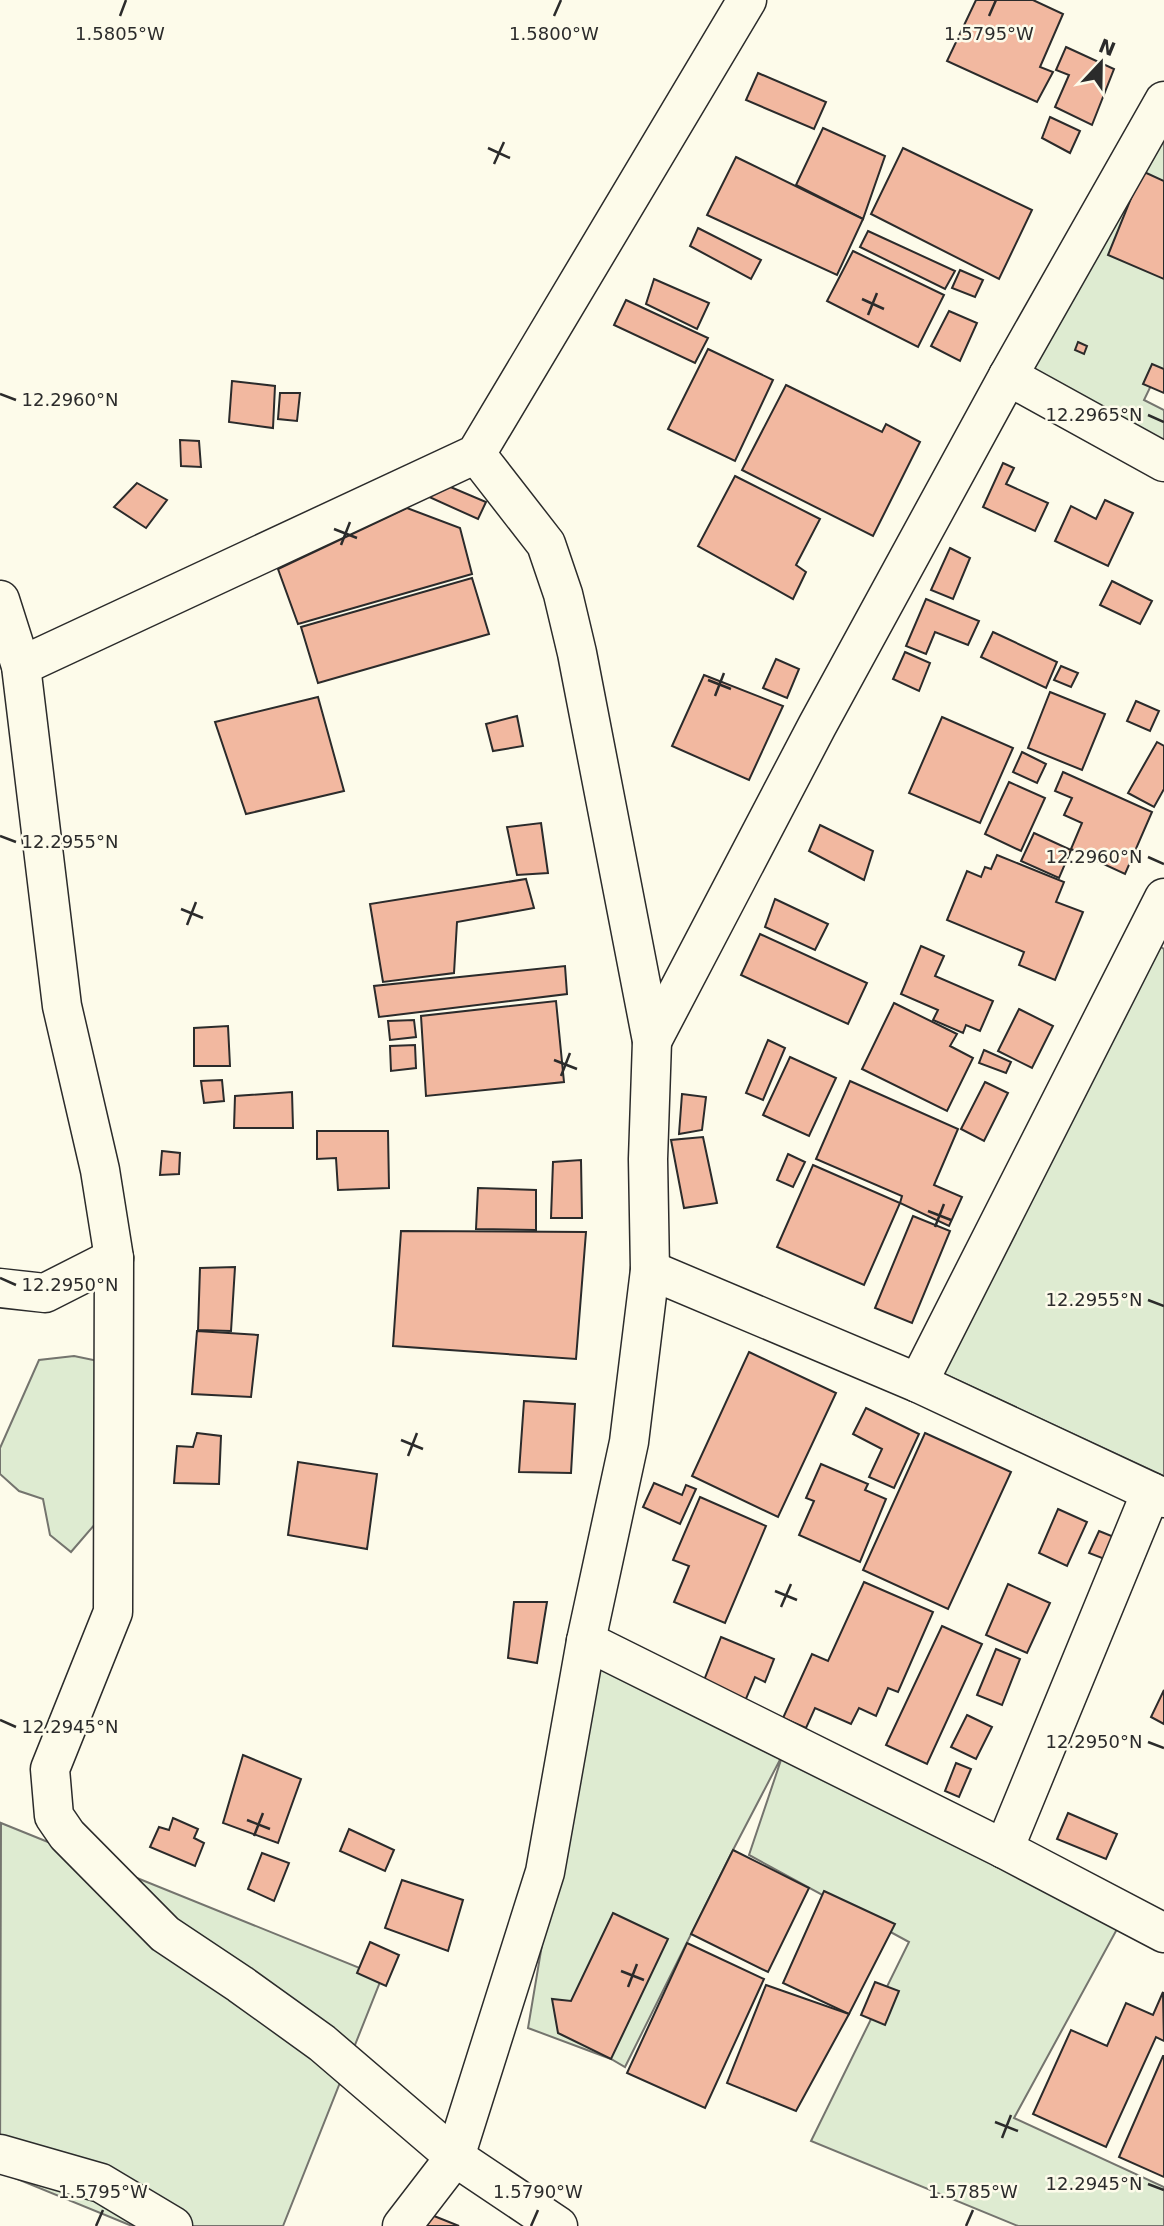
<svg xmlns="http://www.w3.org/2000/svg" width="1164" height="2226" viewBox="0 0 1164 2226" font-family="'DejaVu Sans',sans-serif">
	<rect width="100%" height="100%" fill="#fdfbea"/>
	<g fill="#deebd1" stroke="#74746e" stroke-width="2">
		<path d="M1164,120V374L1157,373L1144,400L1164,410V450L1020,373Z"/>
		<path d="M1157,945L1164,949V1476L938,1371Z"/>
		<path d="M74,1356L108,1363V1509L71,1552L50,1535L43,1499L19,1491L0,1474V1448L39,1360Z"/>
		<path d="M591,1653L1122,1920L1014,2118L1164,2187V2226H1018L811,2141L909,1942L749,1855L783,1754L733,1850L625,2067L611,2059L528,2028Z"/>
		<path d="M1,1823L382,1977L283,2226H132L0,2172Z"/>
	</g>
	<g fill="#f2b8a0" stroke="#2b2b2b" stroke-width="2">
		<path d="M976,0H1033L1063,14L1040,67L1053,72L1037,102L947,61Z"/>
		<path d="M1066,47L1114,69L1092,125L1055,107L1069,75L1056,70Z"/>
		<path d="M758,73L826,102L814,129L746,100Z"/>
		<path d="M1050,117L1080,131L1070,153L1042,138Z"/>
		<path d="M823,128L885,156L863,219L796,185Z"/>
		<path d="M903,148L1032,210L999,279L871,214Z"/>
		<path d="M736,157L863,219L837,275L707,215Z"/>
		<path d="M1142,171L1164,181V279L1108,255Z"/>
		<path d="M698,228L761,260L751,279L690,246Z"/>
		<path d="M868,231L955,271L945,289L860,247Z"/>
		<path d="M853,251L944,295L918,347L827,301Z"/>
		<path d="M960,270L983,280L975,297L952,288Z"/>
		<path d="M654,279L709,303L697,329L646,304Z"/>
		<path d="M626,300L708,338L695,363L614,325Z"/>
		<path d="M949,311L977,323L960,361L931,346Z"/>
		<path d="M1078,342L1087,346L1084,354L1075,350Z"/>
		<path d="M708,349L773,380L735,461L668,429Z"/>
		<path d="M1152,364L1164,369V393L1143,384Z"/>
		<path d="M232,381L275,386L273,428L229,422Z"/>
		<path d="M786,385L882,432L886,424L920,442L873,536L742,470Z"/>
		<path d="M280,393H300L297,421L278,419Z"/>
		<path d="M180,440L199,441L201,467L181,466Z"/>
		<path d="M1003,463L1014,468L1006,484L1048,503L1035,531L983,507Z"/>
		<path d="M735,476L820,519L796,565L806,572L793,599L698,546Z"/>
		<path d="M434,480L486,502L478,519L427,496Z"/>
		<path d="M137,483L167,500L146,528L114,507Z"/>
		<path d="M1105,500L1133,513L1108,566L1055,541L1071,506L1096,519Z"/>
		<path d="M407,508L460,528L472,574L298,624L278,569Z"/>
		<path d="M950,548L970,558L953,599L931,590Z"/>
		<path d="M472,578L489,634L318,683L301,627Z"/>
		<path d="M1112,581L1152,601L1140,624L1100,605Z"/>
		<path d="M926,599L979,621L968,645L935,632L926,654L906,646Z"/>
		<path d="M993,632L1057,662L1046,688L981,657Z"/>
		<path d="M905,652L930,663L919,691L893,679Z"/>
		<path d="M776,659L799,669L787,698L763,688Z"/>
		<path d="M1061,666L1078,673L1071,687L1054,680Z"/>
		<path d="M704,675L783,706L749,780L672,746Z"/>
		<path d="M1050,692L1105,714L1082,770L1028,748Z"/>
		<path d="M318,697L344,791L246,814L215,722Z"/>
		<path d="M1136,701L1159,711L1150,731L1127,721Z"/>
		<path d="M517,716L523,746L493,751L486,724Z"/>
		<path d="M942,717L1013,748L980,823L909,793Z"/>
		<path d="M1157,742L1164,746V789L1154,807L1128,793Z"/>
		<path d="M1022,752L1046,764L1037,783L1013,772Z"/>
		<path d="M1063,772L1152,812L1125,874L1071,849L1082,823L1064,815L1072,798L1055,791Z"/>
		<path d="M1009,782L1045,798L1021,851L985,834Z"/>
		<path d="M541,823L548,873L517,875L507,827Z"/>
		<path d="M820,825L873,851L864,880L809,851Z"/>
		<path d="M1034,833L1071,850L1059,878L1021,861Z"/>
		<path d="M997,855L1064,882L1056,902L1083,912L1055,980L1019,965L1024,952L947,920L967,871L981,877L985,867L991,869Z"/>
		<path d="M526,879L534,908L457,922L454,973L383,982L370,904Z"/>
		<path d="M775,899L828,924L815,950L765,927Z"/>
		<path d="M760,934L867,983L848,1024L741,975Z"/>
		<path d="M921,946L944,956L935,976L993,1001L980,1031L966,1025L963,1033L933,1020L938,1010L901,994Z"/>
		<path d="M565,966L567,994L379,1017L374,986Z"/>
		<path d="M556,1001L564,1082L426,1096L421,1016Z"/>
		<path d="M894,1003L957,1034L950,1046L973,1058L947,1111L862,1069Z"/>
		<path d="M1019,1009L1053,1026L1032,1068L998,1051Z"/>
		<path d="M414,1020L416,1037L390,1040L388,1021Z"/>
		<path d="M228,1026L230,1066H194V1028Z"/>
		<path d="M768,1040L785,1048L763,1100L746,1093Z"/>
		<path d="M415,1045L416,1068L391,1071L390,1046Z"/>
		<path d="M984,1050L1011,1062L1006,1073L979,1063Z"/>
		<path d="M790,1057L836,1078L809,1136L763,1115Z"/>
		<path d="M222,1080L224,1101L204,1103L201,1081Z"/>
		<path d="M850,1081L958,1129L934,1185L962,1197L949,1226L900,1203L902,1196L816,1159Z"/>
		<path d="M985,1082L1008,1093L984,1141L961,1129Z"/>
		<path d="M292,1092L293,1128H234L235,1096Z"/>
		<path d="M682,1094L706,1097L702,1130L679,1134Z"/>
		<path d="M317,1131H388L389,1188L338,1190L336,1158L317,1159Z"/>
		<path d="M703,1137L717,1203L684,1208L671,1140Z"/>
		<path d="M162,1151L180,1153L179,1174L160,1175Z"/>
		<path d="M788,1154L805,1162L793,1187L777,1180Z"/>
		<path d="M581,1160L582,1218H551L553,1162Z"/>
		<path d="M813,1165L900,1203L864,1285L777,1247Z"/>
		<path d="M478,1188L536,1190V1230L476,1229Z"/>
		<path d="M913,1216L950,1231L912,1323L875,1308Z"/>
		<path d="M401,1231L586,1232L576,1359L393,1346Z"/>
		<path d="M235,1267L231,1331L198,1330L200,1268Z"/>
		<path d="M197,1331L258,1335L251,1397L192,1394Z"/>
		<path d="M749,1352L836,1393L778,1517L692,1476Z"/>
		<path d="M524,1401L575,1404L571,1473L519,1472Z"/>
		<path d="M866,1408L919,1434L894,1488L869,1477L882,1449L853,1434Z"/>
		<path d="M197,1433L221,1436L219,1484L174,1483L177,1446L193,1447Z"/>
		<path d="M925,1433L1011,1472L948,1609L863,1570Z"/>
		<path d="M298,1462L377,1474L367,1549L288,1535Z"/>
		<path d="M821,1464L868,1484L865,1490L886,1499L860,1562L799,1535L814,1501L806,1498Z"/>
		<path d="M654,1483L682,1495L686,1485L696,1489L680,1524L643,1507Z"/>
		<path d="M700,1497L766,1526L725,1623L674,1602L689,1566L673,1560Z"/>
		<path d="M1058,1509L1087,1522L1067,1566L1039,1553Z"/>
		<path d="M1099,1531L1124,1541L1115,1563L1089,1553Z"/>
		<path d="M864,1582L933,1612L898,1692L888,1688L876,1716L859,1708L851,1724L815,1708L806,1728L783,1718L812,1654L828,1661Z"/>
		<path d="M1008,1584L1050,1603L1027,1653L986,1635Z"/>
		<path d="M514,1602H547L537,1663L508,1658Z"/>
		<path d="M942,1626L982,1644L927,1764L886,1745Z"/>
		<path d="M721,1637L774,1659L765,1682L755,1677L743,1706L701,1688Z"/>
		<path d="M996,1649L1020,1659L1002,1705L977,1695Z"/>
		<path d="M1164,1690V1724L1151,1717Z"/>
		<path d="M967,1715L992,1727L976,1759L951,1747Z"/>
		<path d="M243,1755L301,1779L278,1843L223,1823Z"/>
		<path d="M956,1763L971,1769L959,1797L945,1791Z"/>
		<path d="M1068,1813L1117,1834L1106,1859L1057,1839Z"/>
		<path d="M173,1818L198,1829L194,1838L204,1843L195,1866L150,1847L159,1827L169,1830Z"/>
		<path d="M349,1829L394,1850L385,1871L340,1851Z"/>
		<path d="M733,1850L809,1888L768,1972L691,1934Z"/>
		<path d="M262,1853L289,1863L274,1901L248,1889Z"/>
		<path d="M402,1880L463,1900L448,1951L385,1928Z"/>
		<path d="M824,1891L895,1924L849,2014L783,1983Z"/>
		<path d="M613,1913L668,1939L611,2059L558,2033L552,1999L571,2001Z"/>
		<path d="M370,1942L399,1955L386,1986L357,1973Z"/>
		<path d="M687,1943L764,1979L705,2108L627,2073Z"/>
		<path d="M875,1982L899,1991L885,2025L861,2015Z"/>
		<path d="M766,1985L849,2014L796,2111L727,2083Z"/>
		<path d="M1163,1992L1164,2041L1156,2037L1106,2147L1033,2114L1071,2030L1107,2046L1126,2003L1153,2015Z"/>
		<path d="M1163,2056H1164V2177L1119,2157Z"/>
		<path d="M424,2212L459,2226H418Z"/>
	</g>
	<g fill="none" stroke-linecap="round" stroke-linejoin="round">
		<defs>
			<g id="minor">
				<path d="M1008,376L1164,462"/>
				<path d="M0,600L21,666L62,1006L100,1170L114,1258L113,1612L50,1769L54,1816L67,1835L165,1934L240,1984L322,2043L455,2157L558,2226"/>
				<path d="M21,666L476,454L747,0"/>
				<path d="M652,1041L817,726L1008,376L1164,101"/>
				<path d="M650,1270L918,1383L1164,1498"/>
				<path d="M0,1288L45,1293L114,1258"/>
				<path d="M918,1383L1164,898"/>
				<path d="M586,1641L1004,1849L1164,1933"/>
				<path d="M1004,1849L1151,1492"/>
				<path d="M0,2154L101,2183L173,2226"/>
				<path d="M402,2226L455,2157L545,1872L586,1641L629,1442L650,1270L648,1159L652,1041L577,653L563,594L546,544L476,454"/>
			</g>
		</defs>
		<use href="#minor" stroke="#2b2b2b" stroke-width="41"/>
		<use href="#minor" stroke="#fdfbea" stroke-width="38"/>
	</g>
	<path fill="none" stroke="#2b2b2b" stroke-width="2.5" d="M120,16L126,0M554,16L561,0M989,16L996,0M488,148L510,158M494,164L504,142M862,299L884,309M868,315L877,293M0,394L16,400M1148,415L1164,422M334,529L357,538M341,545L350,522M708,680L731,689M715,696L724,673M0,836L16,842M1148,857L1164,864M181,909L203,918M187,925L196,902M554,1060L577,1069M561,1076L570,1053M928,1211L951,1220M935,1227L944,1204M0,1278L16,1285M1148,1300L1164,1306M401,1440L423,1449M408,1456L417,1433M775,1591L797,1600M781,1607L791,1584M0,1720L16,1727M1148,1742L1164,1748M247,1820L270,1829M254,1836L263,1813M621,1971L644,1980M628,1987L637,1964M995,2122L1018,2131M1002,2138L1011,2115M1148,2184L1164,2190M96,2226L103,2210M531,2226L538,2210M966,2226L973,2210"/>
	<g font-size="18" text-anchor="middle" fill="#2b2b2b" stroke="#fdfbea" stroke-width="5" stroke-linejoin="round" paint-order="stroke">
		<text x="989" y="40">1.5795°W</text>
		<text x="120" y="40">1.5805°W</text>
		<text x="554" y="40">1.5800°W</text>
		<text x="70" y="406">12.2960°N</text>
		<text x="1094" y="421">12.2965°N</text>
		<text x="70" y="848">12.2955°N</text>
		<text x="1094" y="863">12.2960°N</text>
		<text x="70" y="1291">12.2950°N</text>
		<text x="1094" y="1306">12.2955°N</text>
		<text x="70" y="1733">12.2945°N</text>
		<text x="1094" y="1748">12.2950°N</text>
		<text x="1094" y="2190">12.2945°N</text>
		<text x="103" y="2198">1.5795°W</text>
		<text x="538" y="2198">1.5790°W</text>
		<text x="973" y="2198">1.5785°W</text>
	</g>
	<g transform="translate(1101 63) rotate(22)" stroke="#fdfbea" stroke-width="5" paint-order="stroke">
	<path d="M0-5L12 26L0 18L-12 26Z" fill="#2b2b2b"/>
	<text y="-10" font-size="19" font-weight="bold" text-anchor="middle" fill="#2b2b2b">N</text>
	</g>
</svg>
